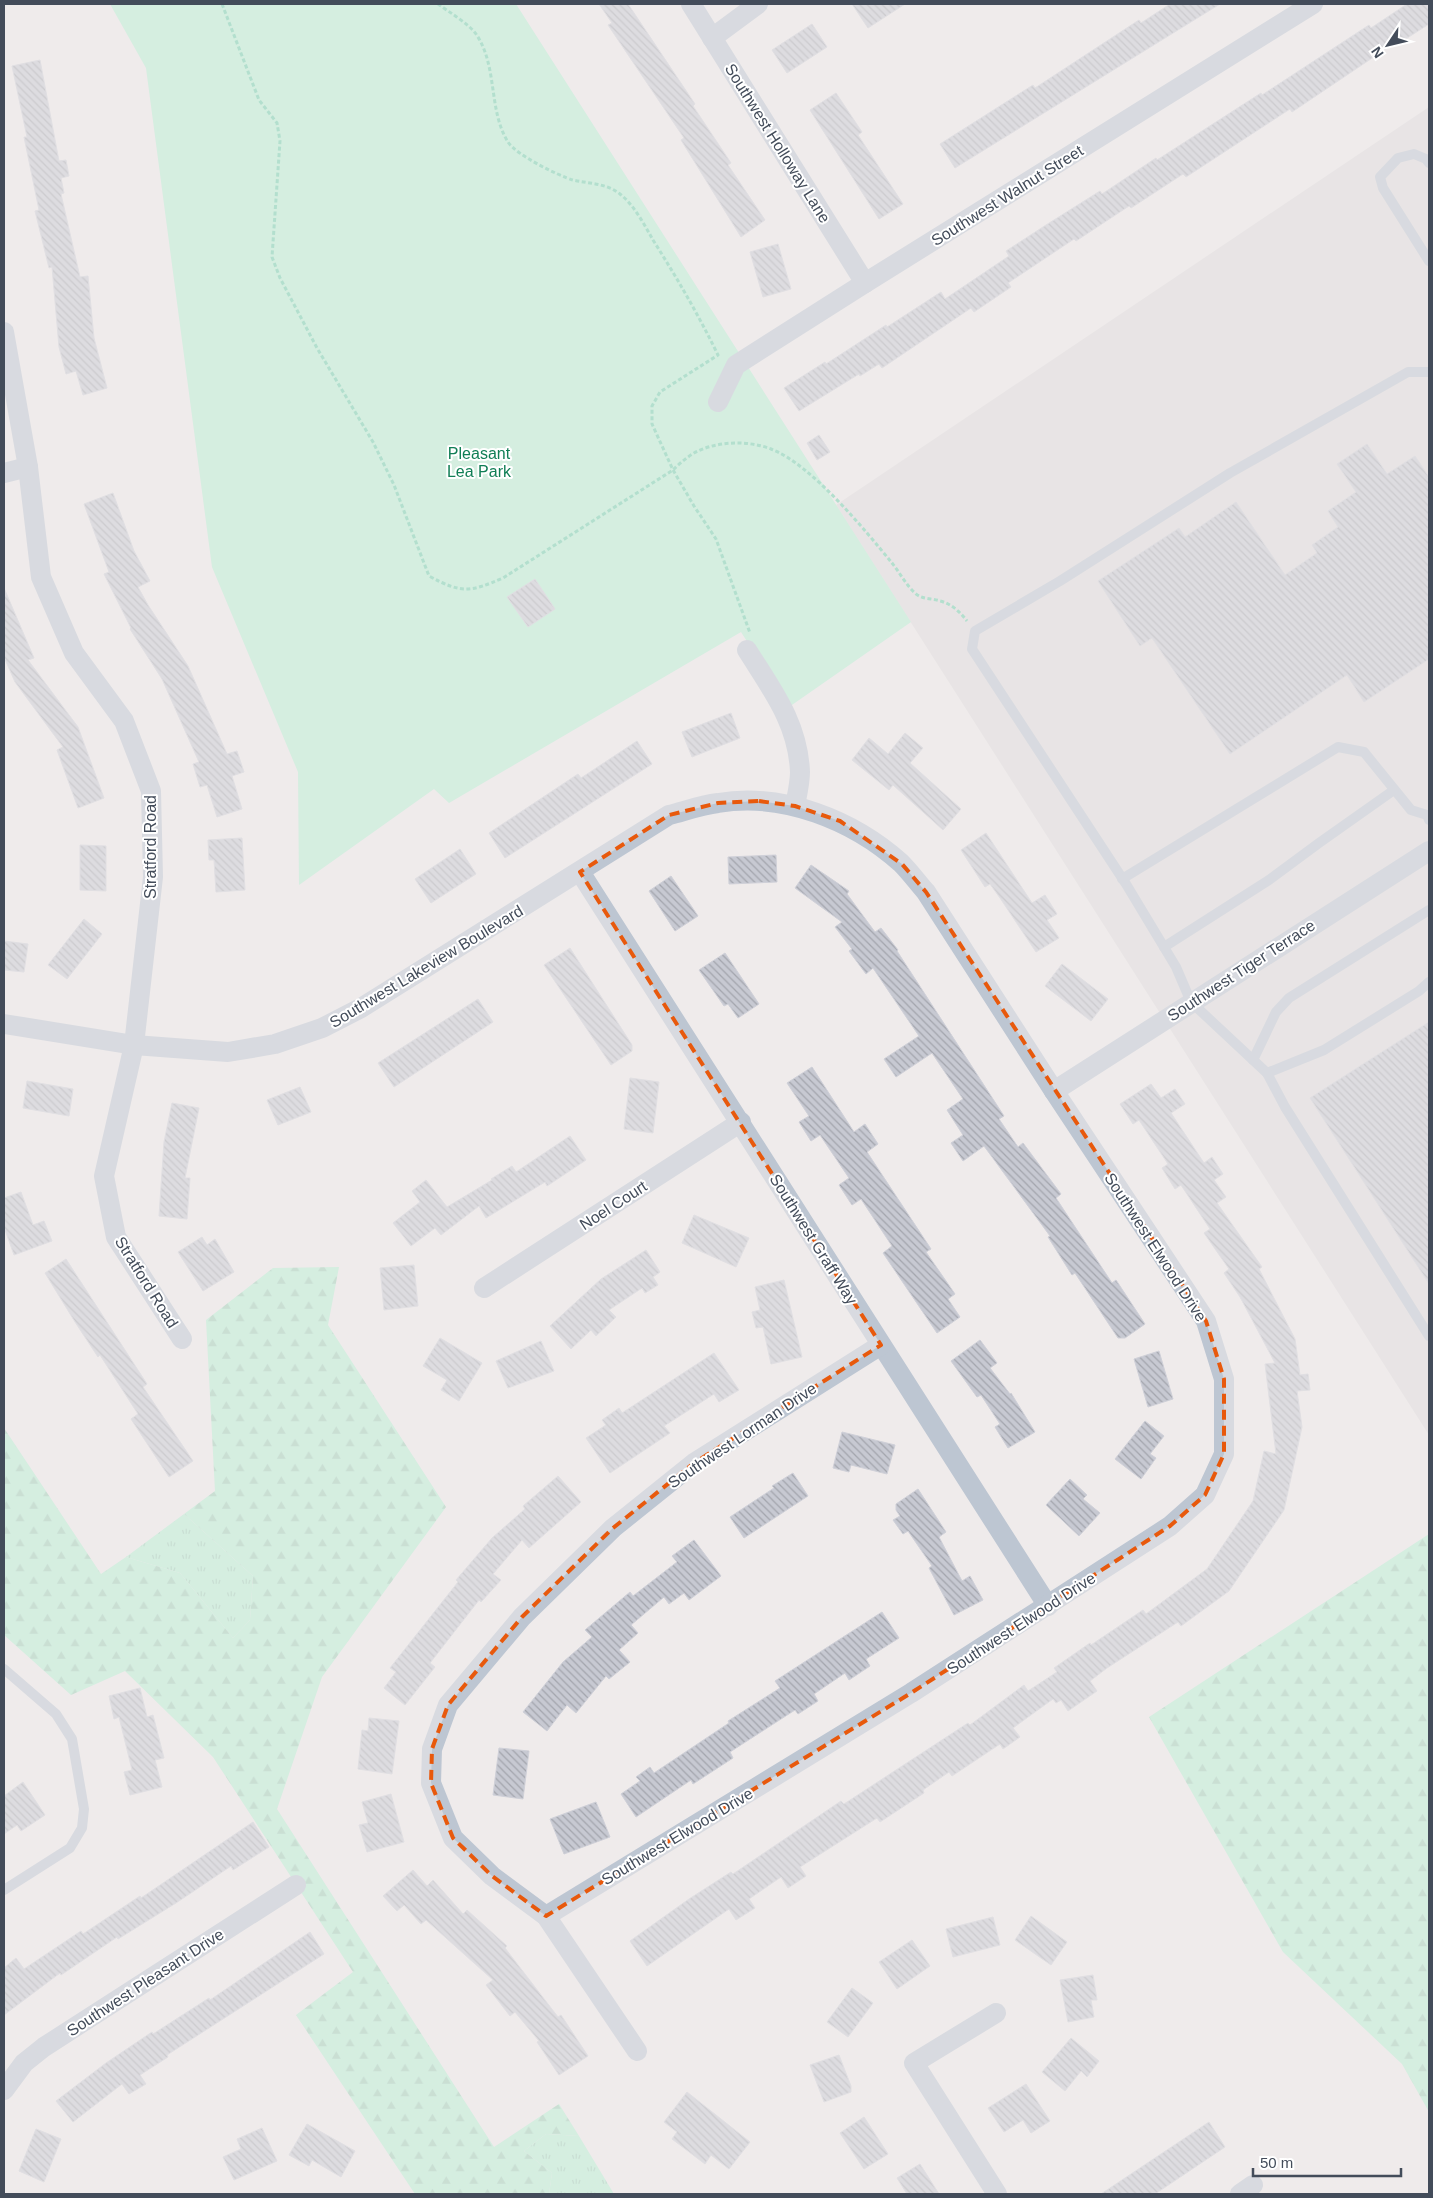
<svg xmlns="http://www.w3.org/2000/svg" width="1433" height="2198" viewBox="0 0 1433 2198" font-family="Helvetica,sans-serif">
	<defs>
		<pattern id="grass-tufts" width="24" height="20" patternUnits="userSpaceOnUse" patternTransform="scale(1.25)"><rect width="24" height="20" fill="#b5f1d3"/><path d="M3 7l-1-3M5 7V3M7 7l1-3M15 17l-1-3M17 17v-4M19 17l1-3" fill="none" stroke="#9dd0b7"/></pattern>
		<pattern id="forest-firs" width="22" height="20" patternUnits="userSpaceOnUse" patternTransform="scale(1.25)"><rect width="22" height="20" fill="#b5f1d3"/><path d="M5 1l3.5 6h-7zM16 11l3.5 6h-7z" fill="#9dd0b7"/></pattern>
		<pattern id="building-back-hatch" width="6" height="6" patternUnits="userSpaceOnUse" patternTransform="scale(1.25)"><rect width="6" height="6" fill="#c7c9d2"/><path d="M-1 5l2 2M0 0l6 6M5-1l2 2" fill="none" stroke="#a3a5ad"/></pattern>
	</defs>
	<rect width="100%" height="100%" fill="#efebeb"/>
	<path fill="#e0dcdd" d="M1429,107V1435L836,505Z"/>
	<g fill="url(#grass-tufts)">
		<path d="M184,1514L253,1576L250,1620L233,1638L180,1573L126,1557Z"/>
		<path d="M546,2134L579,2136L614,2194H549L552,2173L524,2151Z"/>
	</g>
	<g fill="url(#forest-firs)">
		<path d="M339,1267L328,1325L446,1507L322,1677L277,1809L494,2147L559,2104L579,2136L546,2134L524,2151L552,2173L549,2194H415L296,2015L353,1972L213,1757L125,1671L71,1695L4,1635V1428L101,1574L126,1557L180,1573L233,1638L250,1620L253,1576L184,1514L215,1491L206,1320L273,1268Z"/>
		<path d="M1429,1534V2112L1402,2064L1283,1952L1149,1717Z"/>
	</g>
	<path fill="#b5f1d3" d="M110,4H516L911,622L789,707L741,632L449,803L434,789L299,885L298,772L212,567L146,68Z"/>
	<g fill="url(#building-back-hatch)" stroke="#cfd0d8">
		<path d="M599,4H628L695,104L693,106L731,163L728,165L765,220L741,237L681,140L684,138L608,25L612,23Z"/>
		<path d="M852,4H905L868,28Z"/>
		<path d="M1170,4H1220L955,168L940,144L1033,85L1035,88L1139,20L1141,23Z"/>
		<path d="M1407,4H1429V24L1401,42L1399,40L1292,112L1290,109L1186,177L1183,174L1131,208L1129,206L1076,241L1074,239L1008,283L1011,287L974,312L971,308L882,368L879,364L860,376L859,374L799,411L784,388L825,362L826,364L886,325L887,327L941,292L945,299L1009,256L1006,251L1046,225L1100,191L1102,194L1156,158L1157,160L1261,93L1262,95L1369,25L1371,28Z"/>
		<path d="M812,24L827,47L787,73L772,50Z"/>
		<path d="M40,60L59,161L66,160L69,176L61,178L64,193L61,194L80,277L88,276L94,338L107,388L83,395L76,371L66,374L59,347L52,267L49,268L35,211L39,210L24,137H27L12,66Z"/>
		<path d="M836,93L862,132L858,135L903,204L879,219L810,110Z"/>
		<path d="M778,244L791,289L763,297L750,252Z"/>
		<path d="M819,435L830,452L817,460L807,443Z"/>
		<path d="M1367,444L1387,474L1415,456L1429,477V659L1364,702L1347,675L1230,754L1152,638L1140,646L1098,581L1179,528L1185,537L1236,502L1285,575L1317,553L1312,545L1338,527L1328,511L1356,492L1337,464Z"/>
		<path d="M113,493L134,551L150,581L138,587L148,605L188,666L227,754L237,751L244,772L232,776L242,809L217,817L207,785L200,787L193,764L199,762L162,679L130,629L131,628L104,574L109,572L84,504Z"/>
		<path d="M535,579L555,609L528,627L507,597Z"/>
		<path d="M4,588L34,658L28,660L78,727L104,798L78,808L57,750L63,747L15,682L4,657Z"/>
		<path d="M731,713L740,738L692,757L682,732Z"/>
		<path d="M905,733L923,748L910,763L961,809L943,830L893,785L889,790L852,760L869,738L888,754Z"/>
		<path d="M637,741L652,764L505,858L489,833L578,774L581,778Z"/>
		<path d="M986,833L1032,903L1045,895L1057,914L1047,920L1059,938L1036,952L1000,898L990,884L985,887L961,850Z"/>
		<path d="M242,838L245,890L216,892L214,860H209L208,840Z"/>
		<path d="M80,845L106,846V891L80,890Z"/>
		<path d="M460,849L476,874L431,903L415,879Z"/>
		<path d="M776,855L777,882L729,884L728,857Z"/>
		<path d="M811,865L849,891L847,894L875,932L881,928L898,950L897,951L1004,1116L999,1119L1018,1147L1023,1143L1061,1194L1056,1198L1112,1283L1116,1280L1145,1324L1125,1338H1118L1075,1273L1072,1275L1048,1237L1050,1236L984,1146L963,1161L951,1143L963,1135L947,1110L963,1099L932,1053L896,1077L884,1059L919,1036L873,968L866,974L849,951L852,949L835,927L842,922L795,888Z"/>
		<path d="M671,876L698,916L675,931L649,891Z"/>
		<path d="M84,919L102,934L67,979L48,965Z"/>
		<path d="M4,941L28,944L24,972L4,970Z"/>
		<path d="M570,948L632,1045V1051L611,1065L544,965Z"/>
		<path d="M725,953L759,1004L738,1018L728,1004L724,1006L699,970Z"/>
		<path d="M1062,964L1108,999L1091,1021L1045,986Z"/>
		<path d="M478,999L493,1022L394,1087L378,1063Z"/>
		<path d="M1429,1022V1284L1310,1098Z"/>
		<path d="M812,1067L854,1132L865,1124L878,1144L867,1152L931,1249L926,1252L955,1294L948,1299L960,1317L937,1333L883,1253L892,1246L861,1199L852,1205L839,1185L849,1178L820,1135L811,1141L799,1122L809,1116L787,1083Z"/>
		<path d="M630,1078L659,1082L653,1133L624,1129Z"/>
		<path d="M27,1081L73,1089L69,1116L23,1108Z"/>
		<path d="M1151,1084L1161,1098L1175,1089L1185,1104L1171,1113L1204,1163L1212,1157L1223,1174L1214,1180L1226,1197L1217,1203L1262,1267L1259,1269L1295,1339L1300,1375L1308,1374L1310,1390L1297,1391L1302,1427L1284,1510L1229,1591L1181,1626L1178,1622L1107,1668L1090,1681L1097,1691L1068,1711L1061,1700L1056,1703L1053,1699L1013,1728L1020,1737L1003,1749L1000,1744L952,1776L949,1772L923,1790L924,1793L880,1822L877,1818L800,1867L806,1876L788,1888L781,1877L749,1899L755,1908L736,1920L729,1909L647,1966L630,1941L689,1899L731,1872L733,1874L841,1801L844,1804L968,1723L970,1725L1024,1685L1028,1691L1057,1672L1054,1668L1090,1643L1091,1645L1143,1610L1146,1614L1207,1569L1253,1501L1264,1451L1276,1454L1265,1364L1275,1363L1240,1297L1224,1273L1229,1269L1204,1233L1210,1229L1181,1185L1175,1189L1162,1168L1168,1164L1139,1120L1133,1124L1120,1104Z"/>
		<path d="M300,1087L311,1112L278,1125L267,1100Z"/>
		<path d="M172,1103L199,1108L185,1178H190L187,1219L159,1216L164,1142Z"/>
		<path d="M570,1136L586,1160L547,1186L545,1182L486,1218L479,1206L441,1235L435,1228L411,1246L393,1223L420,1202L412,1191L426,1180L447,1207L492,1180L491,1179L512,1166L516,1172Z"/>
		<path d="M21,1192L33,1225L44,1221L52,1241L14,1255L4,1227V1198Z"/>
		<path d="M694,1215L749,1238L736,1267L682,1243Z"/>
		<path d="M202,1237L207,1245L215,1239L234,1272L203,1291L178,1252Z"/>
		<path d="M646,1250L660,1272L653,1277L658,1285L645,1293L642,1288L609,1310L616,1317L596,1336L591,1330L571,1349L550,1326L601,1279Z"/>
		<path d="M66,1259L147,1384L143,1387L193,1461L169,1477L131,1419L138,1414L100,1355L98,1357L75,1322L45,1273Z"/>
		<path d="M414,1265L418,1306L384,1310L380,1268Z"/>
		<path d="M784,1280L802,1357L771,1364L763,1327L756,1328L752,1312L760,1310L755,1287Z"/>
		<path d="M440,1338L482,1363L459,1401L441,1390L447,1380L423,1366Z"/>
		<path d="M980,1340L997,1363L990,1368L1010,1394L1011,1393L1035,1432L1008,1448L995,1427L1000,1424L981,1395L977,1397L951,1361Z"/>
		<path d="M541,1341L554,1371L508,1388L496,1361Z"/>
		<path d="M1159,1351L1173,1399L1148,1407L1134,1359Z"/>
		<path d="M714,1353L739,1390L719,1402L714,1394L664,1426L670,1433L610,1473L586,1438L606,1425L602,1420L619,1408L622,1413Z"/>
		<path d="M1145,1421L1164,1436L1150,1454L1156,1458L1141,1479L1115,1459Z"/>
		<path d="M842,1432L895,1445L887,1474L851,1465L849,1472L833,1468Z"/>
		<path d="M793,1473L808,1496L744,1538L730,1517L774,1488L772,1486Z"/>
		<path d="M558,1476L581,1502L529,1548L522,1540L493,1574L501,1580L481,1602L479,1600L430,1663L435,1667L405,1705L384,1688L396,1672L390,1668L458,1582L456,1580L492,1538L525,1509L523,1506Z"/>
		<path d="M1070,1479L1087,1495L1083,1499L1100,1513L1079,1536L1046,1505Z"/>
		<path d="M918,1489L946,1532L939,1537L962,1581L970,1576L983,1600L954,1615L929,1568L932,1566L908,1531L903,1534L893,1520L900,1516L896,1510V1504Z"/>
		<path d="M694,1540L721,1576L689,1600L684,1593L669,1604L664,1597L631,1625L638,1633L619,1650L630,1662L609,1679L606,1676L576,1713L567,1705L547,1731L523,1712L563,1662L592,1637L585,1630L630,1592L633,1596L677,1562L672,1556Z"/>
		<path d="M882,1612L899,1638L866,1659L870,1666L849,1680L845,1673L814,1694L818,1701L798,1714L795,1710L730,1752L733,1758L693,1784L691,1780L636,1817L621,1794L640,1781L636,1777L650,1767L654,1773L729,1723L728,1721L780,1688L775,1681Z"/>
		<path d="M140,1688L147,1717L153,1715L164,1758L155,1760L162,1787L130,1795L124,1772L132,1770L119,1717L114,1719L109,1696Z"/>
		<path d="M369,1718L399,1721L392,1774L358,1769L362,1730L368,1731Z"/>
		<path d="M499,1748L529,1751L523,1799L493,1795Z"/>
		<path d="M23,1782L45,1815L21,1831L17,1825L4,1834V1796Z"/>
		<path d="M391,1794L404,1842L367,1852L359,1825L368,1823L362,1802Z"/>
		<path d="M596,1802L610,1837L564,1854L550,1819Z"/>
		<path d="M253,1822L269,1847L233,1870L231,1866L176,1903L118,1939L117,1937L61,1975L60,1973L4,2015V1968L16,1958L24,1969L81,1931L83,1934L140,1896L141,1898Z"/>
		<path d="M413,1870L427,1886L433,1880L463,1914L467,1910L507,1946L505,1948L558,2017L561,2015L588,2056L559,2075L537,2042L539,2041L515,2012L510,2016L486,1985L493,1980L426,1920L421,1924L404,1905L397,1911L383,1896Z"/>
		<path d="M1031,1916L1067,1942L1051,1965L1015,1940Z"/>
		<path d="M993,1917L1000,1945L953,1957L946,1929Z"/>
		<path d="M310,1932L324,1954L167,2055L168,2057L140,2075L146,2084L129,2094L122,2084L73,2122L56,2101L106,2063L152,2032L153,2034L209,1998L210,2000Z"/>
		<path d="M912,1940L930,1966L897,1989L879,1962Z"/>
		<path d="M1093,1975L1097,2000H1091L1094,2017L1068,2022L1060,1980Z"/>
		<path d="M852,1988L873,2003L848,2037L827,2022Z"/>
		<path d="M1071,2038L1099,2061L1087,2077L1081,2071L1065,2091L1042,2072Z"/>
		<path d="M839,2055L851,2086V2092L824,2102L810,2065Z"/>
		<path d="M1026,2084L1050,2121L1031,2133L1023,2120L1004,2132L988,2108Z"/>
		<path d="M687,2092L750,2142L729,2169L711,2155L705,2164L672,2139L677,2132L664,2122Z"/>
		<path d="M864,2117L888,2154L864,2169L840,2133Z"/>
		<path d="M1209,2122L1225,2147L1155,2194H1101Z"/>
		<path d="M307,2124L355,2151L341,2177L312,2160L309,2166L289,2155Z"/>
		<path d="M262,2128L277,2161L234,2180L223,2157L241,2149L237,2139Z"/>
		<path d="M36,2129L61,2139L44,2182L19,2171Z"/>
		<path d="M920,2164L939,2194H907L897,2178Z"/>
	</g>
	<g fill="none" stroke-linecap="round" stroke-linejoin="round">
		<g stroke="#6bd1ab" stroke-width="3" stroke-dasharray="4 2.5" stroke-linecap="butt">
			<path d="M222,4L259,100L277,123L280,141L272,257L280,278L317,348L373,442L394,485L429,576C462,594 470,592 503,578L673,470C679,464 686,458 694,453C716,441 748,440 771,449C811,464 865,530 892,563C900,573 906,585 915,593C922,600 932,598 940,601C952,604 960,612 967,621"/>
			<path d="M438,4C449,12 469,24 476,34C498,66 488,110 508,142C516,155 559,176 573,180C590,184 606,183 620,194C634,205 644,224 653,240C677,278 698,314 718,355L660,392L652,406V424L673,470L694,506L716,539L750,633"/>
		</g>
		<g stroke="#bdc6d2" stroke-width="10">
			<path d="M1429,163L1426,159L1414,154L1398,158L1380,177L1383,188L1429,261"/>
			<path d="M1429,372H1408L1230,473L1060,581L975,631L972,649L1126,884L1176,967L1191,1002L1267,1073L1324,1050L1419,991L1429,982"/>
			<path d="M1122,879L1338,747L1364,752L1411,810L1427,815L1429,820"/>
			<path d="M1164,947L1269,880L1319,843L1394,790"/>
			<path d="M1253,1060L1276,1012L1289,998L1429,910"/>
			<path d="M1267,1073L1285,1107L1429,1336"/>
			<path d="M4,1669L56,1714L72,1739L84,1809L82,1828L70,1848L4,1890"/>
		</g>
		<g stroke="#bdc6d2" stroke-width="20">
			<path d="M691,4L865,283"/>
			<path d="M712,38L758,4"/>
			<path d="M4,332L28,467L41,577L74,653L124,721L151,791L153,877L134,1045L104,1176L116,1237L182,1339"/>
			<path d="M718,402L736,365L865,283L1313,4"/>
			<path d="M4,473L28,467"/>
			<path d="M747,650C772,690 798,723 800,772C800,783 797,795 795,806"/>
			<path d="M580,872L1048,1606"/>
			<path d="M4,1024L134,1045L228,1052L275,1044L322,1028L361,1008L669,815C685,811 701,805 718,803C783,792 853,820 901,863C910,872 918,883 926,892L1054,1091L1206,1321L1224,1379V1454L1205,1495L1170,1526L911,1693L546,1916"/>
			<path d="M1054,1091L1429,851"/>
			<path d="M484,1288L741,1122"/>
			<path d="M996,2013L914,2063L997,2194"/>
			<path d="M637,2051L546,1916L492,1876L453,1838L431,1783L432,1749L448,1705L522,1617L613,1528L694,1463L881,1345"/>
			<path d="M4,2090L24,2063L44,2047L296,1885"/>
			<path d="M1240,2194L1253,2185"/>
		</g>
	</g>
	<path d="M0 0H1433V2198H0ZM759,801L795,806L840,821L902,864L926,892L1206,1321L1224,1379V1454L1205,1495L1170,1526L911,1693L546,1916L492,1876L453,1838L431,1783L432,1749L448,1705L522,1617L613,1528L694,1463L881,1345L580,872L669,815L718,803Z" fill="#efebeb" fill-opacity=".55" fill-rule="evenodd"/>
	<path fill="none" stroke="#e8590c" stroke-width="4" stroke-dasharray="10 6" stroke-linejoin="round" d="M759,801L795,806L840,821L902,864L926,892L1206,1321L1224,1379V1454L1205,1495L1170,1526L911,1693L546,1916L492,1876L453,1838L431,1783L432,1749L448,1705L522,1617L613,1528L694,1463L881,1345L580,872L669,815L718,803Z"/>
	<g text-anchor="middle" stroke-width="4" stroke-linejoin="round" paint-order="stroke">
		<g font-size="16" fill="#434c5a" stroke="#fff">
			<text transform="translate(778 143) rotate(58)" y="6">Southwest Holloway Lane</text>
			<text transform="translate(1007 195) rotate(-32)" y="6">Southwest Walnut Street</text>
			<text transform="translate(150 847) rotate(-90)" y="6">Stratford Road</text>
			<text transform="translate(426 966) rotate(-31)" y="6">Southwest Lakeview Boulevard</text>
			<text transform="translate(1241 970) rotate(-33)" y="6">Southwest Tiger Terrace</text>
			<text transform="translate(613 1205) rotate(-33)" y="6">Noel Court</text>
			<text transform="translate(814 1239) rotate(58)" y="6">Southwest Graff Way</text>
			<text transform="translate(1156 1247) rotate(57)" y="6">Southwest Elwood Drive</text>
			<text transform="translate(147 1282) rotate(58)" y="6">Stratford Road</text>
			<text transform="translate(742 1435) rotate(-34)" y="6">Southwest Lorman Drive</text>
			<text transform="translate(1021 1623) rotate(-33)" y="6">Southwest Elwood Drive</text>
			<text transform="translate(677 1836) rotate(-31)" y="6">Southwest Elwood Drive</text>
			<text transform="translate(145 1982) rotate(-33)" y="6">Southwest Pleasant Drive</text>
		</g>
		<g font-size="16" fill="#107e55" stroke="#fff">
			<text x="479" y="459">Pleasant<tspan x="479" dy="18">Lea Park</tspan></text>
		</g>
	</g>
	<rect width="1433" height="2198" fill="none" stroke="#434c5a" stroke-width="10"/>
	<g transform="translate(1388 45) rotate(235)" stroke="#ffffff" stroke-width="4" paint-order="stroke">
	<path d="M0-4L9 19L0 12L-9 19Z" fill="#434c5a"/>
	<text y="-8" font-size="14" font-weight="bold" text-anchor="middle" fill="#434c5a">N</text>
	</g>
	<path d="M1253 2168v8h148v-8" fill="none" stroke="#434c5a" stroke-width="2.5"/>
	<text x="1260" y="2168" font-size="15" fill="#434c5a" stroke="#ffffff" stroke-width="4" paint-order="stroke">50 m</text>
</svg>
